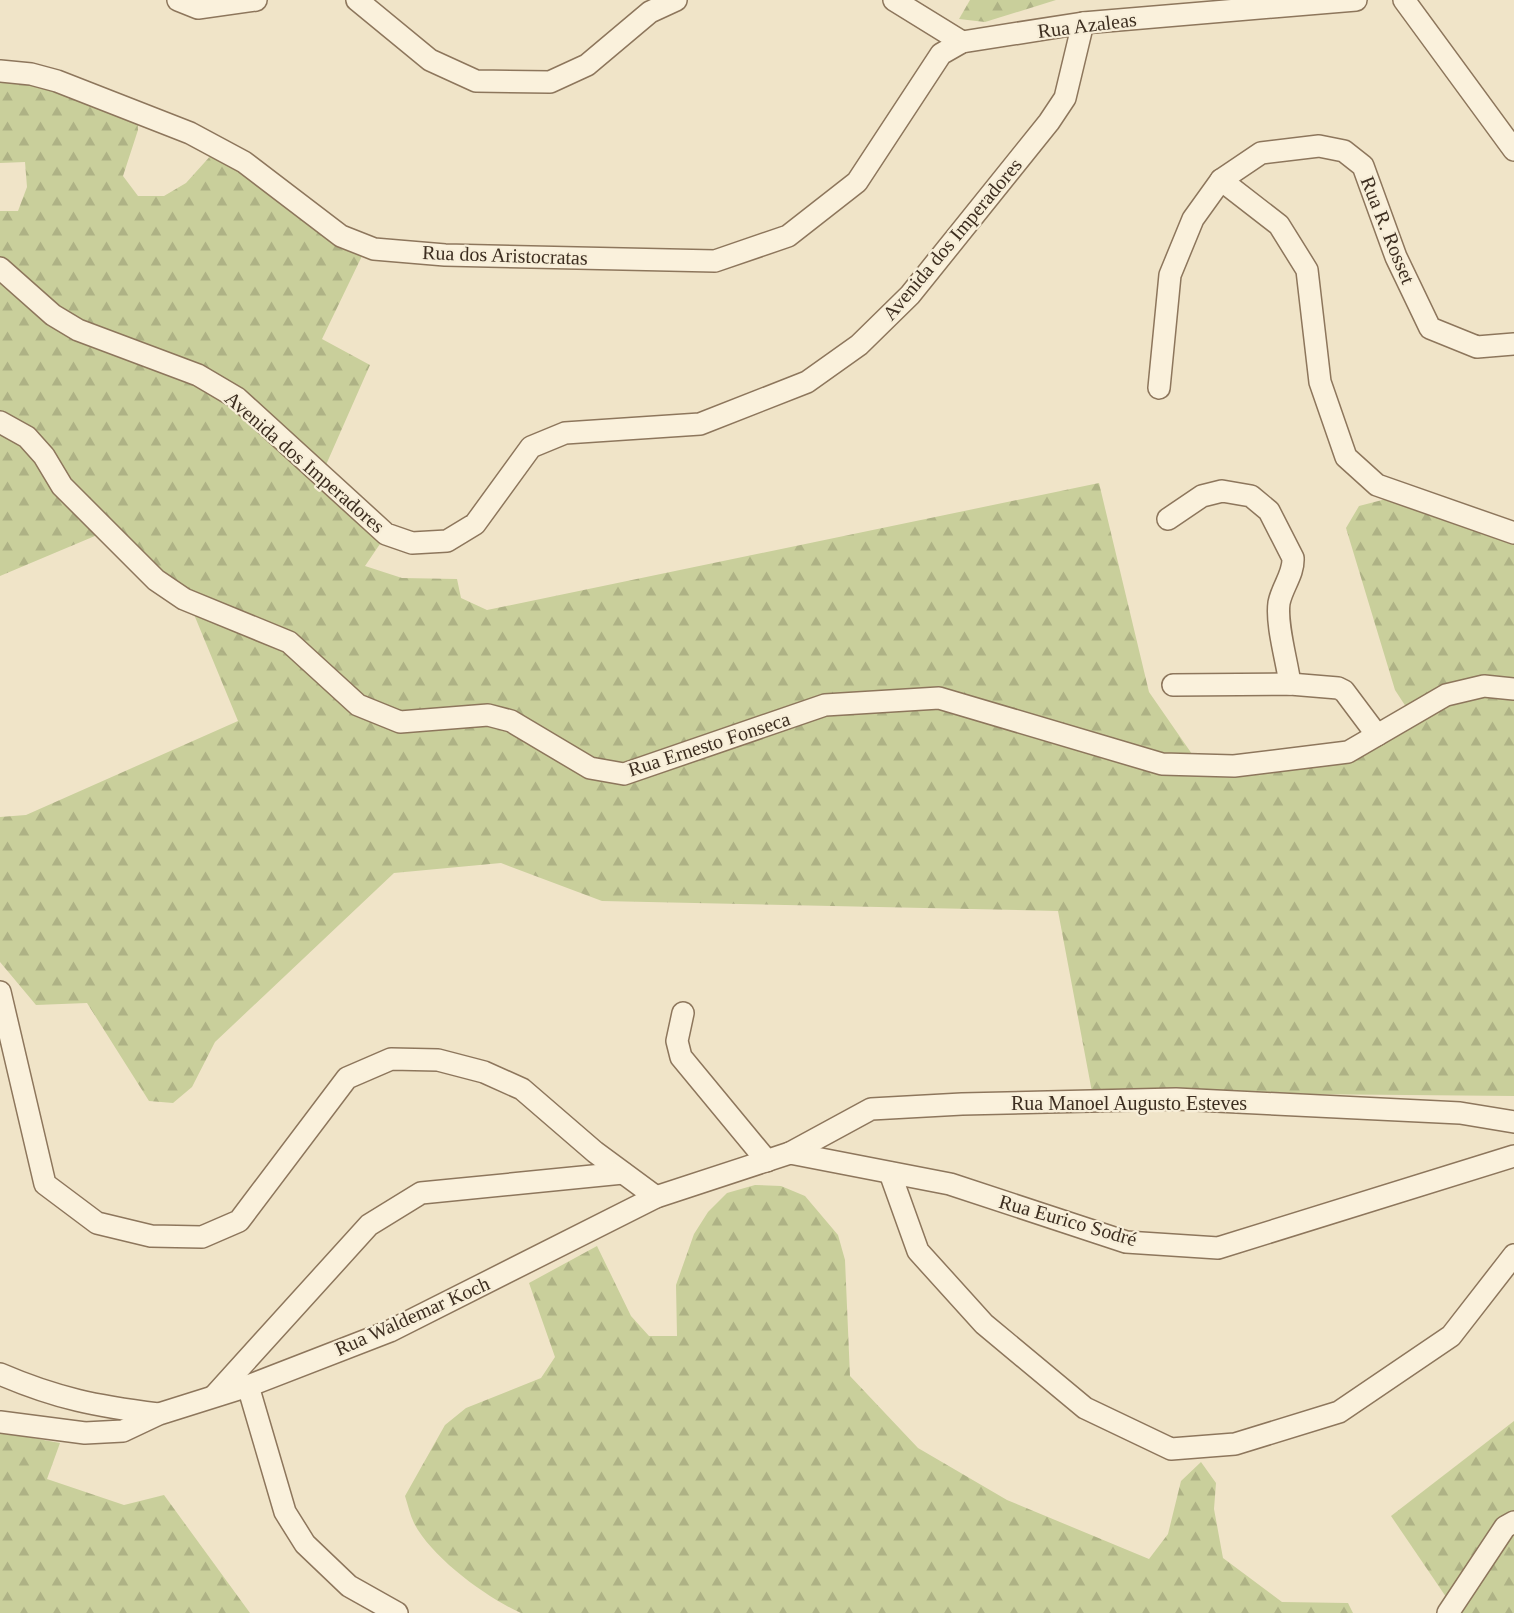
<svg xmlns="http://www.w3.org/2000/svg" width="1514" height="1613" viewBox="0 0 1514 1613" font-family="'Times New Roman',serif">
	<defs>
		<pattern id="forest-firs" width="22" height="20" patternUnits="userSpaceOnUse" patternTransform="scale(1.5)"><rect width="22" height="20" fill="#c9cf9b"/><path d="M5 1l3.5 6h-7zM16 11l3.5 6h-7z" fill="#aeb285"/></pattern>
	</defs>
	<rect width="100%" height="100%" fill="#f0e4c8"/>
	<g fill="url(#forest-firs)">
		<path d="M970,0H1056L985,22L959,19Z"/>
		<path d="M0,75L137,113L138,130L123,176L138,196H164L186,183L213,153L362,256L322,339L370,365L318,483L382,541L365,566L402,578L457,579L461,598L487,610L1099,483L1149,692L1201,767L1359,757L1410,713L1395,690L1346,528L1359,506L1386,499L1411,503L1514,537V1096L1092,1092L1058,911L602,901L501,863L394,873L215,1042L192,1087L173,1103L149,1101L87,1003L36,1005L0,962V817L26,815L238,721L193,612L102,533L0,576V211H18L27,187L25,162L0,163Z"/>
		<path d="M755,1185L781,1186L805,1196L838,1235L845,1260L850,1376L918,1448L1007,1500L1149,1559L1168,1534L1181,1481L1201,1462L1216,1483L1214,1509L1223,1558L1282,1602L1348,1603L1353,1613H521C487,1598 431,1557 414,1523C410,1515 408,1505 405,1496L445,1425L466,1408L541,1378L555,1357L529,1283L597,1246L631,1316L649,1336H677L676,1285L694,1234L708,1212L727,1193Z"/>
		<path d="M1514,1421V1613H1457L1391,1516Z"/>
		<path d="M0,1432L60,1443L47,1479L124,1505L164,1495L250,1613H0Z"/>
	</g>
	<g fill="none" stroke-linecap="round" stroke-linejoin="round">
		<defs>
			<g id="minor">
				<path d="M178,0L198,8L256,0"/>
				<path d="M357,0L430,60L476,81L550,82L587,65L650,12L676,0"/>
				<path d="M894,0L962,42"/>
				<path d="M1404,0L1514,150"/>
				<path d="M0,71L31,74L57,81L190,133L244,162L341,236L374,249L445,255L715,261L788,236L857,182L941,54L962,42L1083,23L1356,0"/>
				<path d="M1221,180L1279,225L1307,270L1320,382L1346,457L1377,485L1514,533"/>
				<path d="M0,268L53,315L78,330L198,375L237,398L386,534L412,543L447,541L475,524L531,447L565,433L700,424L807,382L859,345L910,295L1049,122L1065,98L1083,23"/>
				<path d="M1159,388L1170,275L1193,219L1221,180L1261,153L1319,146L1344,151L1363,166L1396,257L1430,328L1477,347L1514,344"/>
				<path d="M0,422L27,437L44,456L62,486L156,580L184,599L289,642L358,705L400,722L488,715L511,721L590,768L624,774L825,705L939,698L1162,764L1234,766L1348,752L1446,695L1484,686L1514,689"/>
				<path d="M1168,519L1202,496L1222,491L1251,496L1269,511L1293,558C1294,574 1282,587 1279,603C1276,625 1287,661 1290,684"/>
				<path d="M1173,685L1290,684L1338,688L1344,691L1377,735"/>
				<path d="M0,992L45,1184L97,1223L151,1236L202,1237L239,1221L347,1078L391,1059L438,1060L484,1072L522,1089L595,1152L656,1197"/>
				<path d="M683,1013L677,1041L681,1057L767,1161"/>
				<path d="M790,1153L871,1109L962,1104L1176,1099L1460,1113L1514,1122"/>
				<path d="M890,1173L918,1251L984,1324L1085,1408L1171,1449L1235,1444L1339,1412L1451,1336L1514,1255"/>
				<path d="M0,1374C58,1399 97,1406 158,1414"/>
				<path d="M248,1386L285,1512L305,1544L349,1586L397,1613"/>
				<path d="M215,1395L369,1225L421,1193L623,1173"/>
				<path d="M0,1422L85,1433L123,1431L159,1414L248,1386L390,1331L656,1197L790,1153L950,1184L1126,1242L1218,1248L1514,1156"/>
				<path d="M1448,1613L1505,1527L1514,1522"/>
			</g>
		</defs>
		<use href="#minor" stroke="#8d765c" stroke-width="24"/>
		<use href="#minor" stroke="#faf1dc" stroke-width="21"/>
	</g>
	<g text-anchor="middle" stroke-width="4.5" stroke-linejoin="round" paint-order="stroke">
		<g font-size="20" fill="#3d2e20" stroke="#f7eed8">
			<text transform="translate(1087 25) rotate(-7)" y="7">Rua Azaleas</text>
			<text transform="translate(1388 230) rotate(68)" y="7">Rua R. Rosset</text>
			<text transform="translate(952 239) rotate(-50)" y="7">Avenida dos Imperadores</text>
			<text transform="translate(505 255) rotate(2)" y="7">Rua dos Aristocratas</text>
			<text transform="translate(305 462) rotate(41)" y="7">Avenida dos Imperadores</text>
			<text transform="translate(709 744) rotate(-18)" y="7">Rua Ernesto Fonseca</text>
			<text x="1129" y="1110">Rua Manoel Augusto Esteves</text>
			<text transform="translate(1068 1220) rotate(16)" y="7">Rua Eurico Sodré</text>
			<text transform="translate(412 1316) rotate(-24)" y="7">Rua Waldemar Koch</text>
		</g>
	</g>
</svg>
